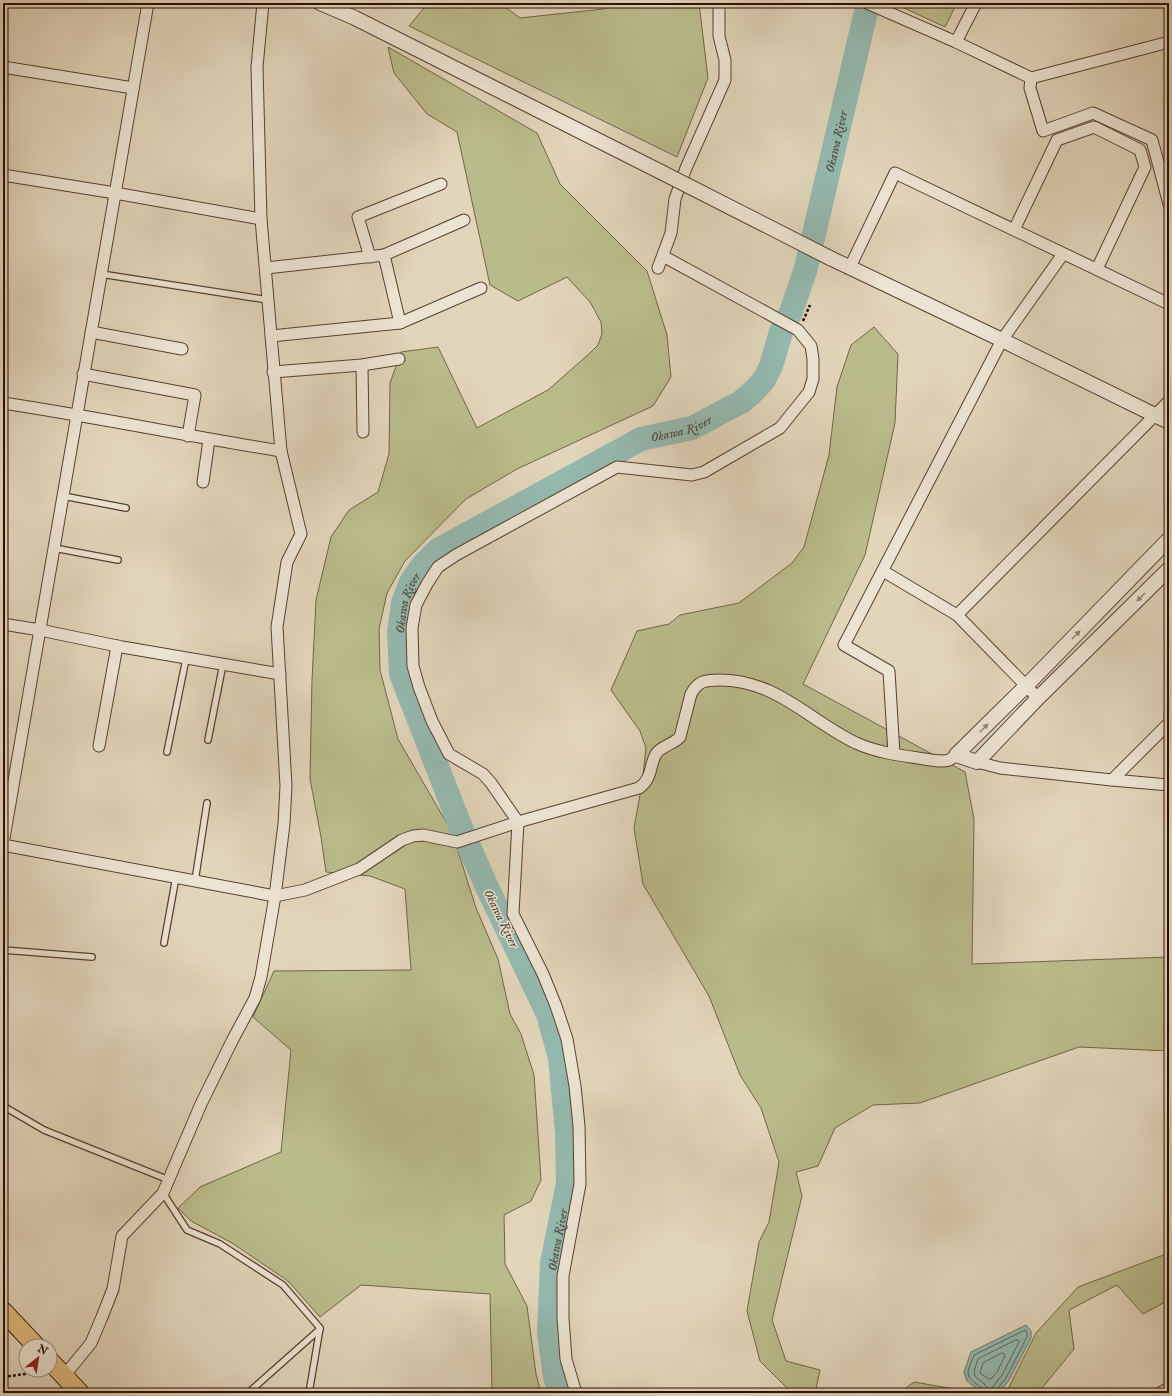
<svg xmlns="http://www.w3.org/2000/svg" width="1172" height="1396" viewBox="0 0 1172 1396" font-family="'IM FELL English',serif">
	<rect width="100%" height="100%" fill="#e1d5ba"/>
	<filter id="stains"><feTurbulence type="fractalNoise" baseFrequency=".005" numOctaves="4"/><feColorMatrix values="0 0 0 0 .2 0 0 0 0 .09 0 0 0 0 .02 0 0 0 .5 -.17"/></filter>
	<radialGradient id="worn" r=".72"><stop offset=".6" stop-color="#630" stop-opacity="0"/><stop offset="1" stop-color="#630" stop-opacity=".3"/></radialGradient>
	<g fill="#babb8b" stroke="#726447">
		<path d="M428,3H500L520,18L603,9L616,3H699L708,78L677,157L409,26Z"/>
		<path d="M893,3H957L945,27Z"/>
		<path d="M388,47L537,133L560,184L647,271L667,335L671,377L653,406L517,469L466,499L405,561L387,593L379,629L380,670L398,739L452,832L476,908L498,959L510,1014L521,1034L534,1075L541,1180L531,1201L504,1215L505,1264L527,1306L536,1374L541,1393H492L490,1294L361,1285L320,1317L288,1281L232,1243L191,1221L178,1208L200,1187L281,1152L291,1050L253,1017L274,971L411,970L405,889L370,876L326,872L321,837L310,779L312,680L316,600L331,537L349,510L378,492L389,454L390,383L401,352L438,347L477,428L548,390L590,353L598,345L602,334L601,322L590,302L567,277L518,301L490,285L457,132L427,114L394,73Z"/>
		<path d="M874,327L898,354L895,423L865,555L803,684L965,772L974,819L972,964L1169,957V1051L1079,1047L920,1103L873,1105L835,1128L818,1166L796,1172L802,1196L772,1320L786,1361L820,1370L816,1389L807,1393H792L760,1361L747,1311L759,1242L769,1222L779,1162L761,1108L740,1075L709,996L643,884L634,828L642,784L646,748L640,731L611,690L637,631L669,624L680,615L739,603L792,563L804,547L829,455L837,387L851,345Z"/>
		<path d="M1169,1253V1300L1143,1314L1117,1285L1069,1310L1074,1349L1038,1393H1006L1036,1333L1078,1287Z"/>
		<path d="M914,1382L960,1390L965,1393H899Z"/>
	</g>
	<path fill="#94b9af" stroke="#6a746a" d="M1026,1325L1031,1331V1338L1009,1380L999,1393H982L967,1381L964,1372L971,1352Z"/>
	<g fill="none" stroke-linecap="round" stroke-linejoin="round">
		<g stroke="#606359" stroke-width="1">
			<path d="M1016,1340H1018L1019,1342L1002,1375L991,1389L989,1390C978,1373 969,1384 978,1359Z"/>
			<path d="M1002,1353L1004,1354L1005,1356L997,1372L991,1379H989L980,1373L983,1363Z"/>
			<path d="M984,1393C982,1384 970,1383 968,1374C968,1368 972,1361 974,1355L1025,1330L1027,1333V1337L1006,1378L997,1389L996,1393"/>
		</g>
		<path stroke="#94b9af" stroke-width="24" id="s1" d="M560,1393L555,1377L549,1333L552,1263L568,1184L567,1132L560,1058L548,1014L487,887L463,833L401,674L399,632L403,603L411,582L422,566L438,550L641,439L692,428L741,402L753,392L764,380L771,366L781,332L791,312L806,268L868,3"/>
		<defs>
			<g id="service">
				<path d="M101,274L268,300"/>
				<path d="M63,496L126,508"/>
				<path d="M54,548L118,560"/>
				<path d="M208,740L223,664"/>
				<path d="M167,752L186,659"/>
				<path d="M195,881L207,803"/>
				<path d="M164,943L176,877"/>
				<path d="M3,950L92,957"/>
				<path d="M3,1106L44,1130L169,1180"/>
				<path d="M163,1193L187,1230L220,1244L283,1285L320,1328L309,1393"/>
				<path d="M248,1393L320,1329"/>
			</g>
			<g id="minor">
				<path d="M867,3L956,42L1031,78L1169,42"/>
				<path d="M956,42L976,3"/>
				<path d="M3,67L133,88"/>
				<path d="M1031,78L1030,88L1043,131L1093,113L1152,140L1169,204"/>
				<path d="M3,175L115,193L261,219"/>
				<path d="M1014,230L1057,140L1094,127L1140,150L1145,167L1097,269"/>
				<path d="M384,255L400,323"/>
				<path d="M370,257L358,217L441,184"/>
				<path d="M850,267L895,173L1169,304"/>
				<path d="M266,268L384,255L464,220"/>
				<path d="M658,268L671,233L675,199L686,168L725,80V60L719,36V3"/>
				<path d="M91,332L182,349"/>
				<path d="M271,336L400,323L481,288"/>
				<path d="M362,365L363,432"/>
				<path d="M273,372L362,365L399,359"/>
				<path d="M83,374L195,395L188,436"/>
				<path d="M3,403C96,417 188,436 281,451"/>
				<path d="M203,482L209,440"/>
				<path d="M883,571L957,615L1038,698"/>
				<path d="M957,615L1169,401"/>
				<path d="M3,624L40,630L122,647L280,674"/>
				<path d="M99,746L117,646"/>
				<path d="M894,754L889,671L844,645L1002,340L1063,254"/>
				<path d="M977,762L1000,768L1112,780L1169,785"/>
				<path d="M1112,780L1169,723"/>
				<path d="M3,844L148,3"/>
				<path d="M3,845L275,896L305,890L359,869L402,840L413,836L423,835L457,842L518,822L639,788C653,778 649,766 656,754C661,746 674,744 680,737L691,694C698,681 705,680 719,680C777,680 808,720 856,743C876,752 897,755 918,758C927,759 940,763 949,760C951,759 954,757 956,755"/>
				<path d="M58,1370H69L91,1343L102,1317L113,1289L122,1236L163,1193L201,1104L232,1041L255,998L261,977L275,896L284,824L286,786L277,627L287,562L301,534L281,451L261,219L257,67L263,3"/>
				<path d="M576,1393L566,1359L563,1318V1276L580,1184L579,1126L575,1086L567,1039L556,1006L543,974L513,914L518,822L491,783L483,774L449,754L432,721L419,687L413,666L412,628L416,605L427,584L438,567L456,555L617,467L692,475L704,472L780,428L809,392L813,379V359L811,346L798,330L663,256"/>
				<path d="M1160,1393L1169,1388"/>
			</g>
			<g id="tertiary">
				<path d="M320,3L355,18L661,172"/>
				<path d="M830,258L1002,340L1169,422"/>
				<path d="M1169,539L1026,686L956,755L977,762L1038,698L1169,569"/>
			</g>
			<g id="primary">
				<path d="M3,1311L36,1346"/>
				<path d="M50,1361L80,1393"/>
			</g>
		</defs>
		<use href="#service" stroke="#583f31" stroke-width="8"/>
		<use href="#minor" stroke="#583f31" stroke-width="13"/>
		<use href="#tertiary" stroke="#583f31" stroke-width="16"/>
		<use href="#primary" stroke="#2b0d03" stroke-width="20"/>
		<g stroke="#2b0d03" stroke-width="2.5" stroke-dasharray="3 2" stroke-linecap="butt">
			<path d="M803,321L810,305"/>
			<path d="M3,1377L40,1372"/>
		</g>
		<use href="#service" stroke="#ece4d2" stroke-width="5.5"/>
		<use href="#minor" stroke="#ece4d2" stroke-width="11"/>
		<use href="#tertiary" stroke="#ece4d2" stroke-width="14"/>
		<use href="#primary" stroke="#e0ba7d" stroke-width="18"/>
		<defs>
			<path id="tertiary-bridge" d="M661,172L830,258"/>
		</defs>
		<use href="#tertiary-bridge" stroke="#583f31" stroke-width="16" stroke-linecap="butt"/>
		<use href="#tertiary-bridge" stroke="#ece4d2" stroke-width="14"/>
	</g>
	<defs><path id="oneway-solid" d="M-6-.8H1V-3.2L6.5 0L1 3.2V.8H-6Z"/></defs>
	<g fill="#958375">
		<use href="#oneway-solid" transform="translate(1141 597) rotate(135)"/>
		<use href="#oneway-solid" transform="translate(1076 635) rotate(-46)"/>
		<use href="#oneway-solid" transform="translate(984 728) rotate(-45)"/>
	</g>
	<g text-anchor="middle" stroke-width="3" stroke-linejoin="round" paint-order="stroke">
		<g font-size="13" font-style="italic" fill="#50493f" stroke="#ece4d2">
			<text dy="5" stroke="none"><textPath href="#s1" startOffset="1511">Okawa River</textPath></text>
			<text dy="5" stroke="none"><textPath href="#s1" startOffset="1163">Okawa River</textPath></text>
			<text dy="5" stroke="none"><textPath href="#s1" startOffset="827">Okawa River</textPath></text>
			<text transform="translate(502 918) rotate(64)" y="5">Okawa River</text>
			<text dy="5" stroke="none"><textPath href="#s1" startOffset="155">Okawa River</textPath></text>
		</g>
	</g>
	<rect width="1172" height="1396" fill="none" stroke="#e1d5ba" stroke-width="16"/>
	<rect x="4" y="4" width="1164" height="1388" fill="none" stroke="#2b0d03" stroke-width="2"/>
	<rect x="8" y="8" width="1156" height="1380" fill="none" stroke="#2b0d03"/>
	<g transform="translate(38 1358) rotate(30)"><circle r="19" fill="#ece4d2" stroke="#9f8e7f"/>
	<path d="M0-3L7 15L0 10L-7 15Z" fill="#8f2418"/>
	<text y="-6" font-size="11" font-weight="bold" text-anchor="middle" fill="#2b0d03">N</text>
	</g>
	<rect width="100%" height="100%" filter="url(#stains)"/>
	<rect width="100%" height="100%" fill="url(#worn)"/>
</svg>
